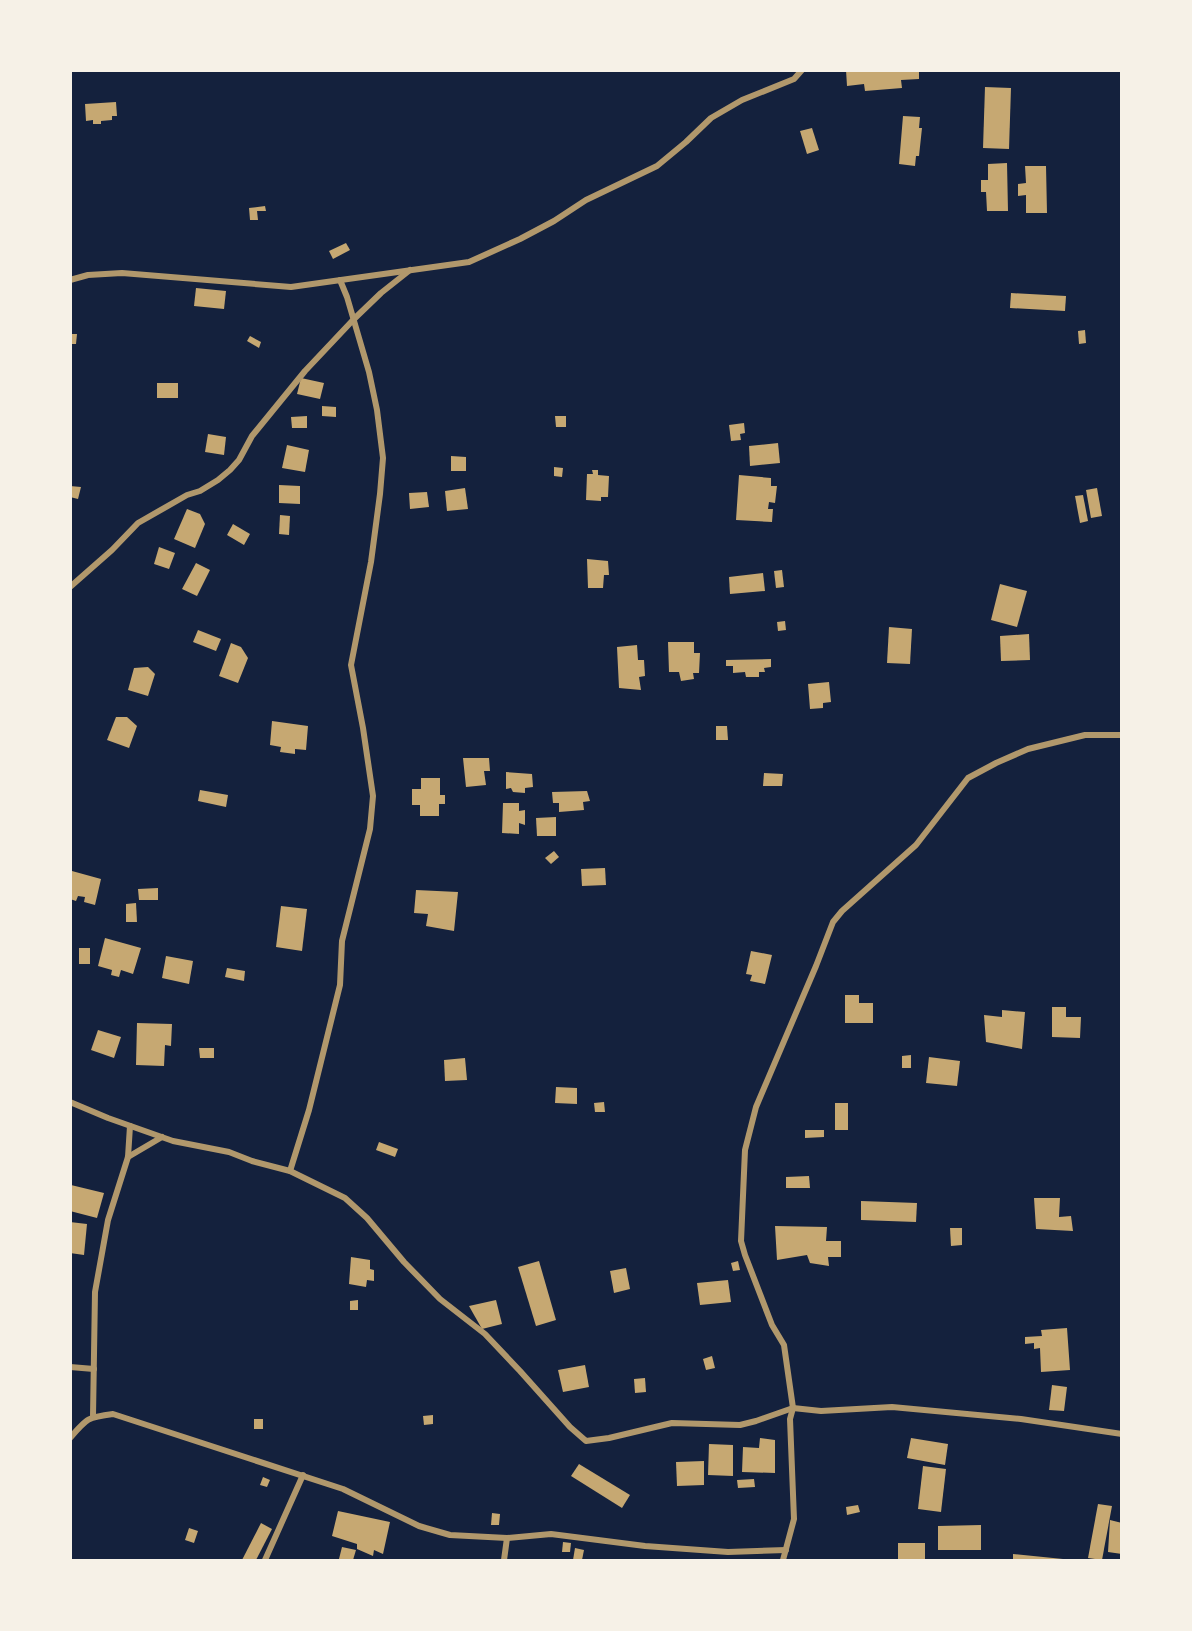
<svg xmlns="http://www.w3.org/2000/svg" width="1192" height="1631" viewBox="0 0 1192 1631" font-family="'PT Sans Narrow',sans-serif">
	<rect width="100%" height="100%" fill="#14213d"/>
	<g fill="#c6a872">
		<path d="M846,70H919V79L901,80L902,88L865,91L864,84L847,86Z"/>
		<path d="M985,87L1011,88L1009,149L983,148Z"/>
		<path d="M116,102L117,116H112V120L101,121V124H93V120L86,121L85,104Z"/>
		<path d="M903,116L920,117L919,128H922L919,156H916L915,166L899,164Z"/>
		<path d="M812,128L819,150L807,154L800,131Z"/>
		<path d="M1007,163L1008,211H987L986,192H981V180H988V164Z"/>
		<path d="M1025,166H1046L1047,213H1026V195L1018,196V184L1026,183Z"/>
		<path d="M265,206L266,211H257L258,220H250L249,208Z"/>
		<path d="M346,243L350,250L333,259L329,251Z"/>
		<path d="M196,288L226,291L224,309L194,306Z"/>
		<path d="M1011,293L1066,296L1065,311L1010,308Z"/>
		<path d="M1085,330L1086,343L1079,344L1078,331Z"/>
		<path d="M70,334H77L76,344H70Z"/>
		<path d="M250,336L261,342L259,348L247,341Z"/>
		<path d="M301,378L324,383L320,399L297,394Z"/>
		<rect x="157" y="383" width="21" height="15"/>
		<path d="M322,406L336,407V417L322,416Z"/>
		<path d="M307,416V428H292L291,417Z"/>
		<path d="M555,416H566V427H556Z"/>
		<path d="M744,423L745,433L740,434L741,440L731,441L729,425Z"/>
		<path d="M208,434L226,437L224,455L205,452Z"/>
		<path d="M778,443L780,463L750,466L749,446Z"/>
		<path d="M287,445L309,450L305,472L282,468Z"/>
		<path d="M451,456L466,457V471H451Z"/>
		<path d="M554,467L563,468L562,477L554,476Z"/>
		<path d="M592,470H598V475L609,476L608,497H601V501L586,500L587,474H593Z"/>
		<path d="M739,475L771,478V486H777L775,503L769,502L768,509H773L772,522L736,520Z"/>
		<path d="M279,485L300,486V504L279,503Z"/>
		<path d="M70,486L81,487L78,499L70,497Z"/>
		<path d="M465,488L468,509L447,511L445,491Z"/>
		<path d="M1097,488L1102,516L1091,518L1086,490Z"/>
		<path d="M427,492L429,507L410,509L409,493Z"/>
		<path d="M1083,495L1088,521L1080,523L1075,496Z"/>
		<path d="M187,509L200,514L205,524L195,548L174,539Z"/>
		<path d="M280,515L290,516L289,535L279,534Z"/>
		<path d="M233,524L250,534L244,545L227,535Z"/>
		<path d="M159,547L175,553L169,569L154,564Z"/>
		<path d="M587,559L608,561L609,575H604L603,588H588Z"/>
		<path d="M196,563L210,570L197,596L182,589Z"/>
		<path d="M782,570L784,587L776,588L774,571Z"/>
		<path d="M763,573L765,591L730,594L729,577Z"/>
		<path d="M1000,584L1027,591L1017,627L991,620Z"/>
		<path d="M785,621L786,630L778,631L777,622Z"/>
		<path d="M889,627L912,629L910,664L887,663Z"/>
		<path d="M198,630L221,639L216,651L193,642Z"/>
		<path d="M1029,634L1030,660L1001,661L1000,636Z"/>
		<path d="M668,642H694V653H700L699,673H693L694,679L681,681L679,672H669Z"/>
		<path d="M231,643L241,647L248,658L238,683L219,676Z"/>
		<path d="M637,645L638,660H644L645,676L639,677L641,690L619,688L617,647Z"/>
		<path d="M771,659V667L764,668L765,672H759V677H746L745,672L733,673V666H726V660Z"/>
		<path d="M148,667L155,674L148,696L128,690L134,668Z"/>
		<path d="M829,682L831,702L823,703V708L810,709L808,684Z"/>
		<path d="M116,717H127L137,726L129,748L107,740Z"/>
		<path d="M272,721L308,726L306,750L295,749V754L280,752L281,747L270,745Z"/>
		<path d="M716,726H727L728,740H716Z"/>
		<path d="M463,758H489L490,771H484L486,785L466,787Z"/>
		<path d="M506,772L532,774L533,787L525,788V793L513,792L511,788L506,789Z"/>
		<path d="M764,773L783,774L782,786H763Z"/>
		<path d="M421,778H440V795H445V804H439V816H420V805H412V789H421Z"/>
		<path d="M200,790L228,795L226,807L198,801Z"/>
		<path d="M587,791L590,801L583,802L584,810L559,812V803H553L552,792Z"/>
		<path d="M503,803H519V811L525,810V825L519,823V834L502,833Z"/>
		<path d="M556,817V836H537L536,818Z"/>
		<path d="M554,851L559,857L551,864L545,858Z"/>
		<path d="M605,868L606,885L582,886L581,869Z"/>
		<path d="M72,871L101,879L95,905L84,902L85,897L78,896L76,901L70,899Z"/>
		<path d="M158,888V900H139L138,889Z"/>
		<path d="M416,890L458,892L454,931L426,926L428,914L414,913Z"/>
		<path d="M136,903L137,922H126V904Z"/>
		<path d="M281,906L307,909L302,951L276,947Z"/>
		<path d="M105,938L141,948L133,974L121,970L119,977L111,975L112,970L98,966Z"/>
		<rect x="79" y="948" width="11" height="16"/>
		<path d="M751,951L772,955L765,984L750,981L752,975L746,974Z"/>
		<path d="M166,956L193,961L189,984L162,978Z"/>
		<path d="M227,968L245,971L244,981L225,977Z"/>
		<path d="M845,995H859V1003H873V1023H845Z"/>
		<path d="M1052,1007H1066V1017H1081L1080,1038L1052,1037Z"/>
		<path d="M1002,1010L1025,1012L1022,1049L986,1042L984,1015L1002,1017Z"/>
		<path d="M137,1023L172,1024L171,1046L165,1045L164,1066L136,1065Z"/>
		<path d="M98,1030L121,1037L114,1058L91,1050Z"/>
		<path d="M199,1048H214V1058H200Z"/>
		<path d="M911,1055V1068H902V1056Z"/>
		<path d="M929,1057L960,1061L957,1086L926,1083Z"/>
		<path d="M465,1058L467,1080L445,1081L444,1060Z"/>
		<path d="M556,1087L577,1088V1104L555,1103Z"/>
		<path d="M604,1102L605,1112H595L594,1103Z"/>
		<rect x="835" y="1103" width="13" height="27"/>
		<path d="M805,1130H824V1137L805,1138Z"/>
		<path d="M379,1142L398,1149L395,1157L376,1150Z"/>
		<path d="M809,1176L810,1188H786V1177Z"/>
		<path d="M71,1185L104,1193L97,1218L70,1211Z"/>
		<path d="M1034,1198H1060L1059,1217L1071,1216L1073,1231L1036,1229Z"/>
		<path d="M861,1201L917,1203L916,1222L861,1220Z"/>
		<path d="M70,1222L87,1224L84,1255L70,1253Z"/>
		<path d="M775,1226L827,1227L826,1241H841V1257H828L829,1266L810,1263L807,1255L777,1260Z"/>
		<path d="M950,1228H962V1245L951,1246Z"/>
		<path d="M351,1257L370,1260V1269L374,1270V1281L367,1280L366,1287L349,1284Z"/>
		<path d="M539,1261L556,1320L536,1326L518,1267Z"/>
		<path d="M738,1261L740,1270L733,1271L731,1263Z"/>
		<path d="M626,1268L630,1289L614,1293L610,1271Z"/>
		<path d="M728,1280L731,1302L700,1305L697,1283Z"/>
		<path d="M358,1300V1310H350V1301Z"/>
		<path d="M496,1300L502,1324L482,1329L469,1306Z"/>
		<path d="M1067,1328L1070,1370L1041,1372L1040,1348L1034,1349V1343L1025,1344V1337L1042,1336L1041,1330Z"/>
		<path d="M712,1356L715,1368L706,1370L703,1359Z"/>
		<path d="M585,1365L589,1387L563,1392L558,1370Z"/>
		<path d="M645,1378L646,1392L635,1393L634,1379Z"/>
		<path d="M1052,1385L1067,1387L1064,1411L1049,1410Z"/>
		<path d="M433,1415V1424L424,1425L423,1416Z"/>
		<rect x="254" y="1419" width="9" height="10"/>
		<path d="M760,1438L775,1440V1473L742,1472L743,1447L759,1448Z"/>
		<path d="M911,1438L948,1444L945,1465L907,1458Z"/>
		<path d="M709,1444L733,1445V1476L708,1475Z"/>
		<path d="M704,1461V1485L677,1486L676,1462Z"/>
		<path d="M579,1464L630,1495L622,1508L571,1476Z"/>
		<path d="M923,1466L946,1469L941,1512L918,1509Z"/>
		<path d="M263,1477L270,1480L267,1487L260,1485Z"/>
		<path d="M754,1479L755,1487L738,1488L737,1480Z"/>
		<path d="M1098,1504L1112,1506L1102,1560L1088,1558Z"/>
		<path d="M858,1505L860,1512L847,1515L846,1507Z"/>
		<path d="M338,1511L390,1522L383,1554L374,1550L373,1556L357,1549V1544L332,1536Z"/>
		<path d="M492,1513L500,1514L499,1525H491Z"/>
		<path d="M1110,1520L1122,1523V1554L1108,1552Z"/>
		<path d="M261,1523L272,1529L256,1560H242Z"/>
		<path d="M981,1525V1550H938V1526Z"/>
		<path d="M189,1528L198,1531L194,1543L185,1540Z"/>
		<path d="M563,1542L571,1543L570,1552H562Z"/>
		<rect x="898" y="1543" width="27" height="17"/>
		<path d="M342,1547L356,1550L353,1560L339,1559Z"/>
		<path d="M575,1548L584,1550L582,1560H573Z"/>
		<path d="M1013,1554L1063,1559V1560H1013Z"/>
	</g>
	<g fill="none" stroke-linecap="round" stroke-linejoin="round">
		<g stroke="#b1986c" stroke-width="6">
			<path d="M70,280L88,275L122,273L291,287L469,262L520,239L554,221L586,200L657,166L686,142L711,118L742,100L794,79L802,70"/>
			<path d="M70,587L112,550L138,523L187,495L200,491L218,480L230,470L239,460L252,436L305,371L354,319L381,293L410,270"/>
			<path d="M70,1102L108,1118L173,1141L229,1152L252,1161L290,1171L345,1198L367,1218L404,1262L440,1299L485,1334L520,1371L570,1427L586,1441L609,1438L672,1423L740,1425L756,1421L793,1408L821,1411L892,1407L1021,1419L1122,1434"/>
			<path d="M128,1157L162,1137"/>
			<path d="M290,1171L309,1110L340,985L342,941L370,829L373,796L363,728L351,665L371,562L380,494L383,458L377,410L369,372L347,297L340,280"/>
			<path d="M70,1367L94,1369"/>
			<path d="M93,1416L95,1292L108,1220L128,1157L130,1126"/>
			<path d="M70,1438C87,1418 88,1417 113,1414L343,1489L419,1526L450,1535L507,1538L551,1534L645,1546L728,1552L786,1550"/>
			<path d="M265,1560L303,1475"/>
			<path d="M504,1560L507,1538"/>
			<path d="M783,1560L794,1519L790,1419L793,1408L784,1345L772,1325L745,1255L741,1241L745,1150L756,1107L816,966L833,922L842,911L916,845L968,778L996,763L1028,749L1085,735H1122"/>
		</g>
	</g>
	<rect width="1192" height="1631" fill="none" stroke="#f6f1e7" stroke-width="144"/>
</svg>
